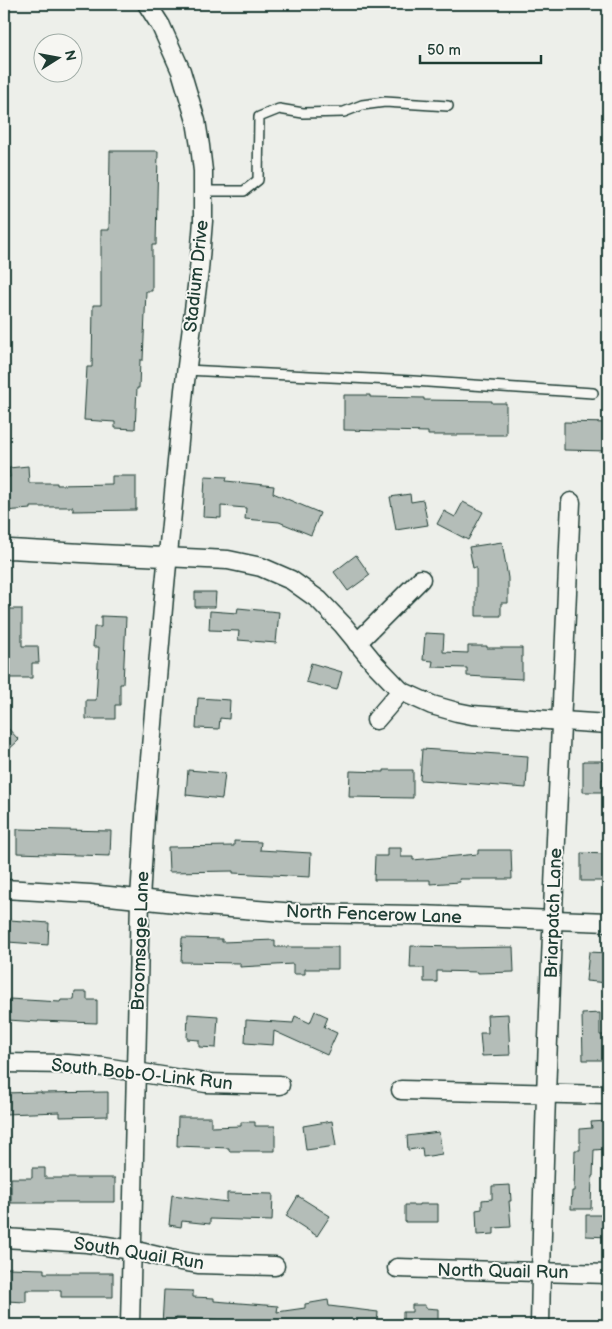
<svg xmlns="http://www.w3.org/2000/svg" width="612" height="1329" viewBox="0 0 612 1329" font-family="'Balsamiq Sans',sans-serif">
	<rect width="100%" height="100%" fill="#edefea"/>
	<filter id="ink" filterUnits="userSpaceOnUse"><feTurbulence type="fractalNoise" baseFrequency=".02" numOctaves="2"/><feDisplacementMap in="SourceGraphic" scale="10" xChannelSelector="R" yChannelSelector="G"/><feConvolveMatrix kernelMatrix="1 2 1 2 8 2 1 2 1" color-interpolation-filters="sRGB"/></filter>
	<g filter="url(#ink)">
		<g fill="#b4bdb8" stroke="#1f3d34">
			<path d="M110,151H158L156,245H152V291H146L143,360H140L139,388H137L135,429L115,428V422L84,420L87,367H92L93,305H101V230H109Z"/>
			<path d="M344,395H370V397L424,398V400L492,401V403H506V435H428V432L344,430Z"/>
			<path d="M564,422L608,423V451L564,450Z"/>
			<path d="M28,466L29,483H57V485L112,484V476H136V510L73,511V507H31V509L4,511V477H10L9,468Z"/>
			<path d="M205,476L227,477L226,481L274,486L273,493L320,513L311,535L279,522L245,519L246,508L221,506V518L203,517Z"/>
			<path d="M410,494L411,502L423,500L428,525L396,530L390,497Z"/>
			<path d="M463,502L483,512L468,540L437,524L444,511L455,517Z"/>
			<path d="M502,542L508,578V603H501V616H476V567L473,568L469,547Z"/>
			<path d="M356,555L370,575L348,591L334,572Z"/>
			<path d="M195,592H216L215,607H195Z"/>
			<path d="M238,608L279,612L276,643L238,640L239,631L209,630L210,611L237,613Z"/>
			<path d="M4,609H22V646H38L39,663H32V678H4Z"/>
			<path d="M101,616L126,617L123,684H120V705H115V719H86V700H96L99,647H93L94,627H101Z"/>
			<path d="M425,633L444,634L443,652L468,653V646H487V648H522V679L467,676V668L432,667L433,661L423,660Z"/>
			<path d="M311,663L342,672L337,690L306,682Z"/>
			<path d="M198,698L230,700L229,719L220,718L219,729L196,728Z"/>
			<path d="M4,724L19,740L4,754Z"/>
			<path d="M422,749L528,756L526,788L420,780Z"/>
			<path d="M583,761H608V779H602V792H583Z"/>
			<path d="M188,770L225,773L222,799L186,795Z"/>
			<path d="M384,770H413V798L349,797L350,771L384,772Z"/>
			<path d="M17,829L111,831L110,856L17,853Z"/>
			<path d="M234,841L261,842L260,850L311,853L310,877L233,873V871L169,872L168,847L234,846Z"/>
			<path d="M387,848H401V857H413V860L478,854V850H511L512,879H459L460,882L430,884V880H374L375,856H387Z"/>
			<path d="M581,853L608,854V881H581Z"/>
			<path d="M10,920L49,923L48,945L8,942Z"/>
			<path d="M182,938L222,939V942L275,940V947H338V969H305V974H293V964L240,967V963L181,962Z"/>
			<path d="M411,946L456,947V948L513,947L514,972L478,973V972L437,971V982H424V968H410Z"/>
			<path d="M589,952L608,953V983L586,981Z"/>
			<path d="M75,992H87V1000H97V1023L38,1021V1022L8,1020L9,999L60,1002L61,1000H74Z"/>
			<path d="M315,1011L328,1017L324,1027L337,1033L327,1055L274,1031L273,1045L245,1043L246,1020L293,1023L295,1016L310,1023Z"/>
			<path d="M600,1013V1035H608V1060H583L582,1014Z"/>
			<path d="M188,1014L218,1016L216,1048L199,1047V1040L187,1039Z"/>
			<path d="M508,1014L510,1055L482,1056L480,1033H488L487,1015Z"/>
			<path d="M41,1092V1093L108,1092V1116L60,1117V1112L4,1114V1093Z"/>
			<path d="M178,1117H211V1127L241,1126V1122H255V1126H275V1151H229V1148L177,1146Z"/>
			<path d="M332,1121L336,1146L306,1150L303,1126Z"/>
			<path d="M607,1121V1149L594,1150L593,1176H592L591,1209H571L572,1191H574L575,1150H580V1129L592,1128L591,1122Z"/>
			<path d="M439,1132L442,1154L423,1157L422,1148L408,1150L407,1136Z"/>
			<path d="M32,1168H45V1178H115V1202H45V1203H11V1178H32Z"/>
			<path d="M510,1185L511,1201H509L511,1227L494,1228V1234L477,1235L476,1210L482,1209V1200L492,1199V1186Z"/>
			<path d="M227,1193L273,1194L272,1221L210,1219V1224L182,1221L181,1227L169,1225L172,1195L227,1202Z"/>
			<path d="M298,1196L330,1216L317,1236L286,1216Z"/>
			<path d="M419,1204H438V1222H405V1205H419Z"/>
			<path d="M586,1215H608V1237L586,1236Z"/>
			<path d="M7,1268L44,1269V1273H113V1297H61V1290H26V1302L6,1301Z"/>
			<path d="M164,1290L193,1291V1297L214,1298V1301L278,1306L277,1312L305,1308V1304L328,1300L329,1306L378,1312L377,1325H357L358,1324L331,1321L316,1323V1325H233L234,1320L176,1318L175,1325H162Z"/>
			<path d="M412,1305H425V1308L438,1309V1325H403V1312H412Z"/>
		</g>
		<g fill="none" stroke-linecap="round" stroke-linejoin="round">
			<defs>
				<g id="lane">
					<path d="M203,191H244L258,180L259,117L279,109L303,113L344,112L362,105L385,102L448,106"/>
					<path d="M186,370L413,381L593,393"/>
				</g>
				<g id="street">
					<path d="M4,550L10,549L100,554L228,560L261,567L291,580L319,600L343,625L375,664L401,691L432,705L457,712L472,715L608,724"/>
					<path d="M357,643L421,579"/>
					<path d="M376,720L401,691"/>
					<path d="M4,889L90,894L205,906L296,913L418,915L608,922"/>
					<path d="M4,1063L68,1064L104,1067L206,1083L280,1085"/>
					<path d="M401,1090L608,1095"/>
					<path d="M4,1238L87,1243L132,1250L170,1259L198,1264L275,1266"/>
					<path d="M397,1268L608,1274"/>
					<path d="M130,1325L140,899L145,817L165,585L184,390L199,270L203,221V171L200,146L196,121L181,71L161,26L147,4"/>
					<path d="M540,1325C545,1050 559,776 571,502"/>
				</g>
			</defs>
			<use href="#lane" stroke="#1f3d34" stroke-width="12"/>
			<use href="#street" stroke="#1f3d34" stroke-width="21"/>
			<use href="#lane" stroke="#f6f6f2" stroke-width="9"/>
			<use href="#street" stroke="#f6f6f2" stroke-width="18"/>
		</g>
	</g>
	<g text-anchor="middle" stroke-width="4" stroke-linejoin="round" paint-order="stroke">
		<g font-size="18" fill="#1f3d34" stroke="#f6f6f2">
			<text transform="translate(196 276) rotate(-84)" y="6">Stadium Drive</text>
			<text transform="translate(553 913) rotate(-88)" y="6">Briarpatch Lane</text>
			<text transform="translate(374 914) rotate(2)" y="6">North Fencerow Lane</text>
			<text transform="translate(140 941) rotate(-88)" y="6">Broomsage Lane</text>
			<text transform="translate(142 1074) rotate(6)" y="6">South Bob-O-Link Run</text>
			<text transform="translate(139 1253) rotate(9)" y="6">South Quail Run</text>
			<text transform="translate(503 1271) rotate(1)" y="6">North Quail Run</text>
		</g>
	</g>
	<rect width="612" height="1329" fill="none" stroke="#f6f6f2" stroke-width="20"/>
	<rect x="10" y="10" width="592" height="1309" fill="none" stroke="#1f3d34" stroke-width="2" filter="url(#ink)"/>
	<g transform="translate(58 58) rotate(79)"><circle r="24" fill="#f6f6f2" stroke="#a0aca6"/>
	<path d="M0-4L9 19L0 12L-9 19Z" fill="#1f3d34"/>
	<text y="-8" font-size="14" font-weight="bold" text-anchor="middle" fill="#1f3d34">N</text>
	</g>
	<path d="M420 55v8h121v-8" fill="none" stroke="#1f3d34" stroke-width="2.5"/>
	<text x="427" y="55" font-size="15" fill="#1f3d34" stroke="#f6f6f2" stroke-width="4" paint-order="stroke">50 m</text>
</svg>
